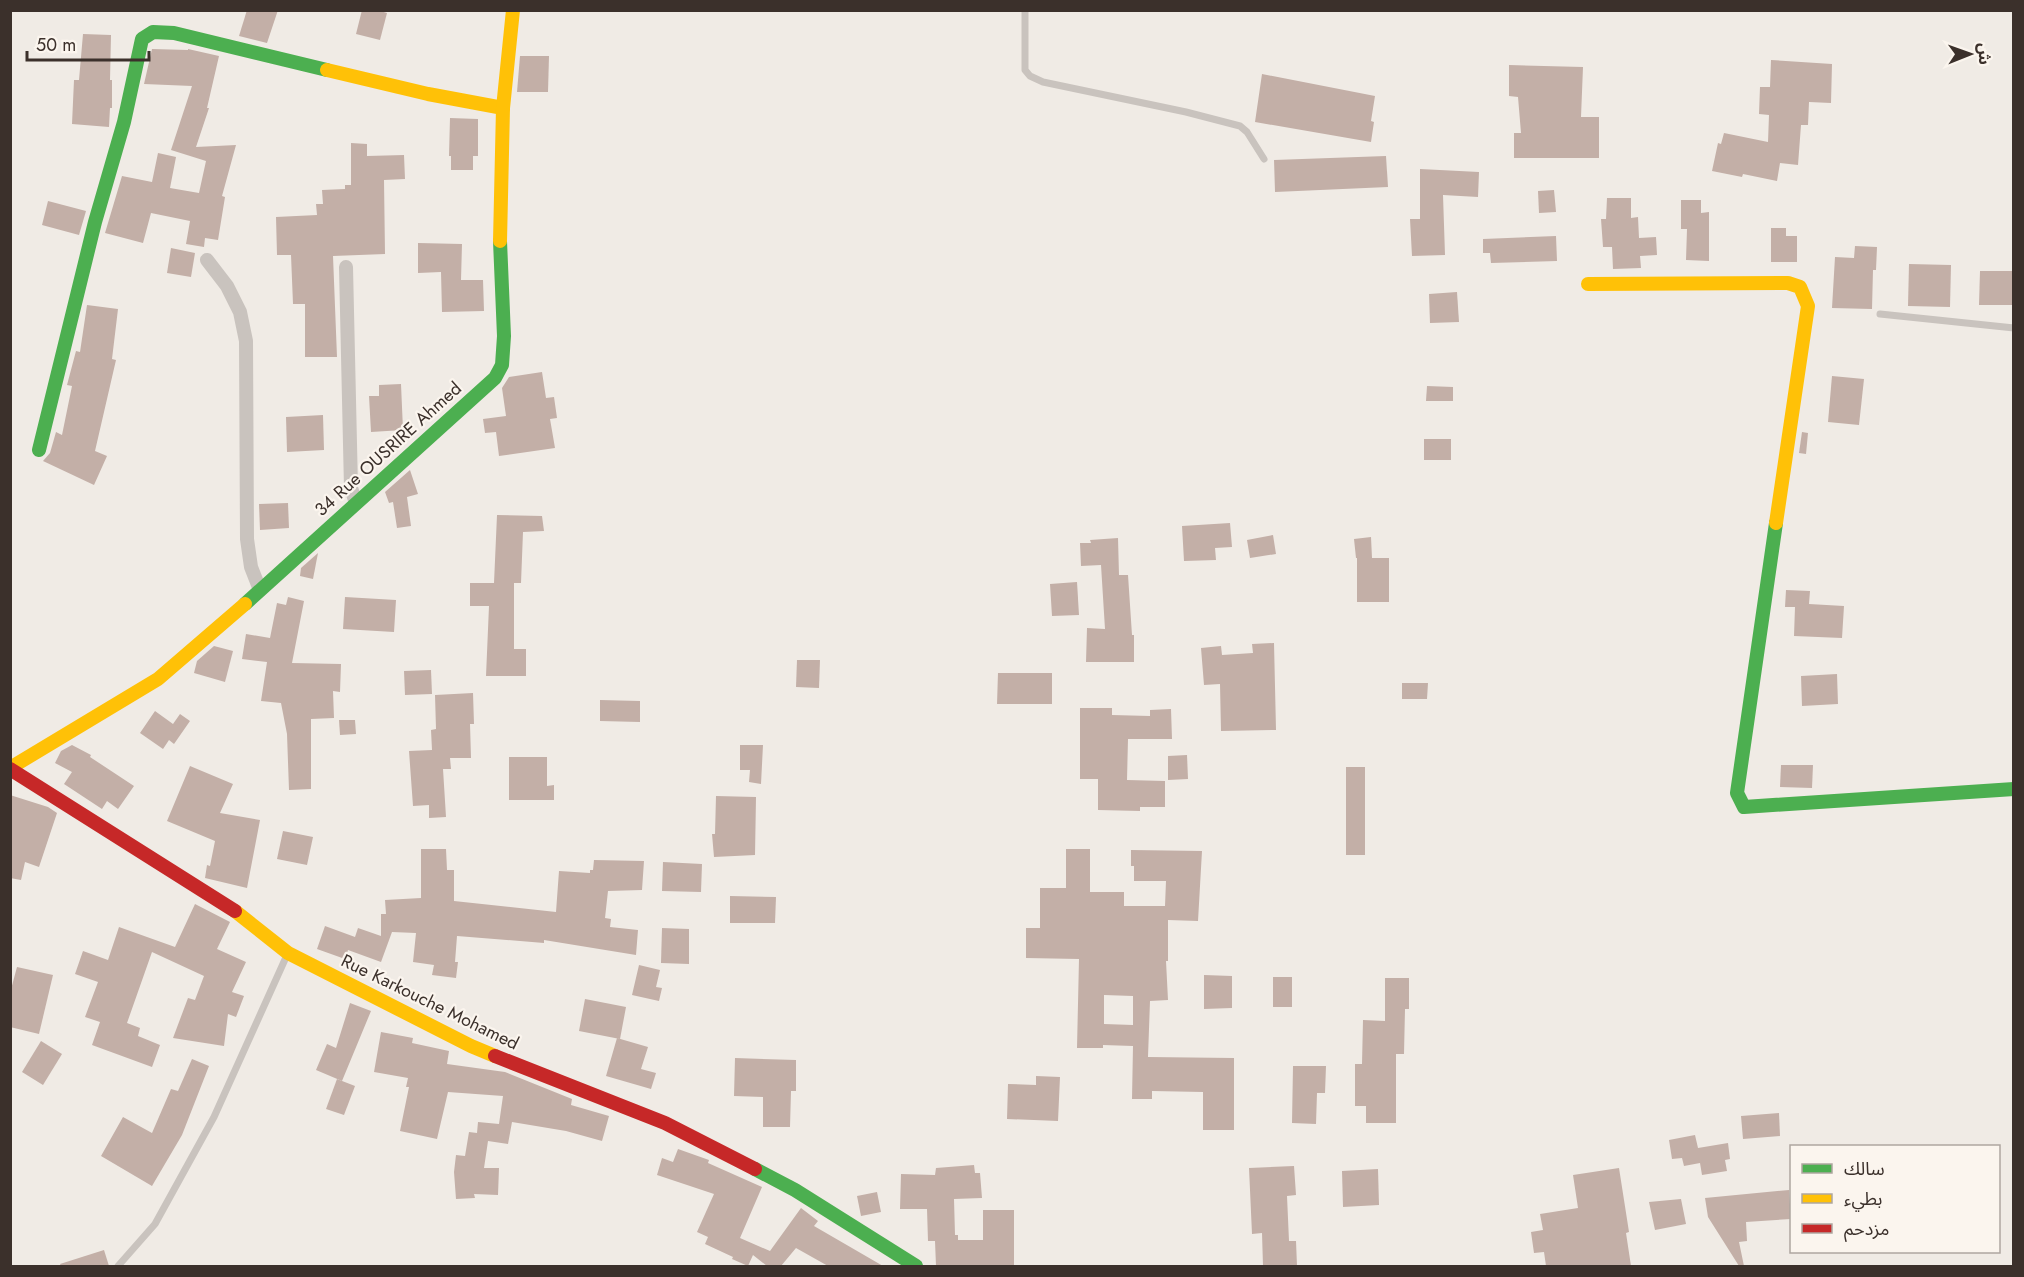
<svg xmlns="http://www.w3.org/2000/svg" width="2024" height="1277" viewBox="0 0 2024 1277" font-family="Jost,'Noto Sans Arabic',sans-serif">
	<rect width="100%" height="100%" fill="#f0ebe5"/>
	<g fill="#c3afa7" fill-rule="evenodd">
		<path d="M247,10H278L267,43L239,36Z"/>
		<path d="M362,10H377L387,13L380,40L356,34Z"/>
		<path d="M83,34L111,35L110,80H112V108H110L109,127L72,124L74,80H79Z"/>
		<path d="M152,49L188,50V49L219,56L207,108H209L196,147L236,145L222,196L225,197L218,240L205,238L204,247L186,244L190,221L151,213L143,243L105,233L122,176L152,182L158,153L176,157L170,188L199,193L206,161L171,150L192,86L144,84Z"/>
		<path d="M520,56H549L548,92H517Z"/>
		<path d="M1771,60L1832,64L1831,103L1809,102L1808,125H1801L1798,165L1780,163L1777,181L1743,174L1742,177L1712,171L1718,143L1721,144L1724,133L1768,142L1769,115L1759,114L1760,87H1770Z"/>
		<path d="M1509,65L1583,67L1581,117H1599V158H1514V133H1521L1518,97L1509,96Z"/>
		<path d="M1262,74L1375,96L1371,121L1374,122L1371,142L1255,122Z"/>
		<path d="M450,118L478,119V156H473V170H451V156H449Z"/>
		<path d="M351,143L367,144V156L404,155L405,179L384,180L385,254L333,256L337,357H305V304H293L291,255H277L276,217L317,215L316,204H323L322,190L345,189V185H351Z"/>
		<path d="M1386,156L1388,187L1275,192L1274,160Z"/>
		<path d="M1420,169L1479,172L1478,197L1443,195L1445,255L1412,256L1410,219H1420Z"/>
		<path d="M1554,190L1556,212L1539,213L1538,191Z"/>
		<path d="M1607,198H1631V218L1638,217L1639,238L1656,237L1657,255L1640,256L1641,268L1613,269L1612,247H1603L1601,219H1606Z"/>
		<path d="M1681,200H1701V213L1709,212V261L1686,260L1687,229H1681Z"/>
		<path d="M48,201L86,211L79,235L42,225Z"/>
		<path d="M1771,228H1786V236H1797V262H1771Z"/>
		<path d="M1556,236L1557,261L1491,263L1490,253H1483V239Z"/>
		<path d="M418,243L462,244L461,280H483L484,311L442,312L441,272L418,273Z"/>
		<path d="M1855,246L1877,247L1876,270H1873L1872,309L1832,308L1835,257L1854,258Z"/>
		<path d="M171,248L195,253L191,277L167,273Z"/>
		<path d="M1909,264L1951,265L1950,307L1908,306Z"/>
		<path d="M1980,271H2013V305H1979Z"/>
		<path d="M1457,292L1459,322L1430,323L1429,294Z"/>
		<path d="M87,305L118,309L112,359L116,360L95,451L107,456L94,485L43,461L50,453L56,432L62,435L72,386L67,385L76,351L80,352Z"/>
		<path d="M542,372L546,398L554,397L557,418L550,419L555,448L499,456L496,432L485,433L483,419L506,416L502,388L509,377Z"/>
		<path d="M1832,376L1864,379L1859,425L1828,422Z"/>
		<path d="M401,384L403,430L371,432L369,396H379V385Z"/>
		<path d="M1427,386L1453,387V401H1426Z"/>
		<path d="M323,415L324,450L287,452L286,417Z"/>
		<path d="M1802,432L1808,433L1806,454L1799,453Z"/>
		<rect x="1424" y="439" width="27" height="21"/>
		<path d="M410,470L418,494L407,497L411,526L397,528L393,502L389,503L385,492Z"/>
		<path d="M288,503L289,528L260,530L259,504Z"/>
		<path d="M497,515L542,516L544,531L523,532L521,583H514V649H526V676H486L489,606H470V583H494Z"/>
		<path d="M1230,523L1232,547L1215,548L1216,560L1184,561L1182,526Z"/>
		<path d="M1273,535L1276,554L1250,558L1247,540Z"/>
		<path d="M1371,537L1372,558H1389V602H1357V558H1356L1354,539Z"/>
		<path d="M1118,538L1119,575H1128L1132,635H1134V662H1086L1087,628L1105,629L1101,565L1081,566L1080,543H1091L1090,540Z"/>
		<path d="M318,553L313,579L300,576L301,568Z"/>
		<path d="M1077,582L1079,615L1052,616L1050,584Z"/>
		<path d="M1786,590L1810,591L1809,604L1844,606L1842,638L1794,636L1795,607H1785Z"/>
		<path d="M288,597L304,601L292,663L341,664L340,692L333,691L334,718L311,719V789L289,790L287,734L281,703L261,701L267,662L242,659L246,634L270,638L277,603L286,605Z"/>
		<path d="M345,597L396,600L394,632L343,629Z"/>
		<path d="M1274,643L1276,730L1221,731L1220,684L1204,685L1201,648L1221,646L1222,655L1253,653L1252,644Z"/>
		<path d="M214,646L233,651L225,682L194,673L197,661Z"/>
		<path d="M797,660H820L819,688L796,687Z"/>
		<path d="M431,670L432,694L405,695L404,671Z"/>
		<path d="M998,673H1052V704H997Z"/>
		<path d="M1837,674L1838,704L1802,706L1801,676Z"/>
		<path d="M1402,683H1428L1427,699H1402Z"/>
		<path d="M473,693L474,724H470L471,758H450L451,769H443L446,817L429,818V805L413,806L409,751L432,750L431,730L436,729L435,695Z"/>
		<path d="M600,700L640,701V722L600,721Z"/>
		<path d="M1080,708H1112V715L1150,716V710L1171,709L1172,739H1128L1127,780L1165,781V807H1140V811L1098,810V779H1080Z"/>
		<path d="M155,711L173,724L180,714L190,721L174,744L169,740L163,749L140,733Z"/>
		<path d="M339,720H355L356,734L340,735Z"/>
		<path d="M72,745L91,755L90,757L134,786L118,809L107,801L102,809L64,784L72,772L55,763L61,751Z"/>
		<path d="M740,745H763L761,784L749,782L750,770H740Z"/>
		<path d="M1187,755L1188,779L1168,780V756Z"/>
		<path d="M509,757H547V786L554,785V800H509Z"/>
		<path d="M1781,765H1813L1812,788L1780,787Z"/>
		<path d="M190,766L233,784L220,813L260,820L247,888L205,878L207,865L210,866L215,841L167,821Z"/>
		<rect x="1346" y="767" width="19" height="88"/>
		<path d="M10,795L48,807L57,813L39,867L25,862L21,880L10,878Z"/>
		<path d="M716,796L756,797L755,855L714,857L712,834H715Z"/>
		<path d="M283,831L313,837L307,865L277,859Z"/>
		<path d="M421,849H446L447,870H454V901L556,912L559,871L590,873V870H593L594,860L644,861L642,890L608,891L605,918L611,919L610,927L638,930L636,955L544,940V943L457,936L455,962H458L456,978L432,975L434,965L413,962L416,933L392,932L381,962L348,950L345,959L317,949L325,926L355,937L358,928L381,936V914H386L385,900L421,898Z"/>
		<path d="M1066,849H1090V892H1124V906H1165L1166,881H1134V866H1131V850L1202,851L1198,921L1168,920V961H1166L1168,1000L1150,1001L1148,1057L1234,1058V1130H1203V1092L1152,1091V1099H1132L1133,1046L1103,1045V1048H1077L1079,959L1026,958V928H1040V888H1066ZM1104,995L1133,996V1025L1104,1024Z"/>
		<path d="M663,862L702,864L701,892L662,891Z"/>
		<path d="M730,896L776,897L775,923H730Z"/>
		<path d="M195,904L230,922L217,949L246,962L232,992L244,996L236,1017L228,1014L224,1046L173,1038L188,998L195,1000L204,976L152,952L127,1023L140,1028L138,1036L160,1045L152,1067L92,1045L100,1022L85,1017L98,982L75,974L83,951L108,960L119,927L175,947Z"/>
		<path d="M662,928L689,929V964L661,963Z"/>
		<path d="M639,965L660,970L656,987L662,988L659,1001L632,995Z"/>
		<path d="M17,967L53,975L39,1034L10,1027V993Z"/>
		<path d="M1204,975L1232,976V1008L1204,1009Z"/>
		<rect x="1273" y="977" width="19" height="30"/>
		<path d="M1385,978H1409V1009H1405L1404,1054H1396V1123H1366V1106H1355V1064H1362L1363,1020L1385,1021Z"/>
		<path d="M585,999L626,1007L620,1039L579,1031Z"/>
		<path d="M350,1003L371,1011L342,1081L316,1070L327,1044L336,1048Z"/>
		<path d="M381,1032L413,1038L412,1043L449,1051L447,1064L505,1072L572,1099L571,1105L609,1116L602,1141L566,1131L512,1122L508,1144L488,1141L484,1168H499L498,1195L474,1194L475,1198L456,1199L454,1172L456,1155L465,1156L469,1132L477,1133L478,1122L499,1124L503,1096L448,1092L437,1139L400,1131L409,1087H406L408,1078L374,1072Z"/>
		<path d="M617,1038L648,1047L641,1069L656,1073L651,1089L606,1076Z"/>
		<path d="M41,1041L62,1054L43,1085L22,1072Z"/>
		<path d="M735,1058L796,1060V1091H791L790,1127H763V1097L734,1096Z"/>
		<path d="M192,1059L209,1066L182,1135L152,1186L101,1156L123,1117L152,1133L171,1089L178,1091Z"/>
		<path d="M1293,1066H1326L1325,1093H1317L1316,1124L1292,1123Z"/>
		<path d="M1036,1076L1060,1077L1058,1121L1007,1119L1008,1084L1036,1085Z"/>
		<path d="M337,1079L355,1086L344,1115L326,1109Z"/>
		<path d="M1779,1113L1780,1136L1743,1139L1741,1116Z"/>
		<path d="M1695,1135L1698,1148L1728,1143L1730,1159L1725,1160L1727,1171L1702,1175L1700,1163L1684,1166L1682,1158L1672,1159L1669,1140Z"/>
		<path d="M678,1149L709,1160L708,1163L762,1187L740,1238L770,1251L801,1208L818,1221L814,1226L883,1266H828L796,1248L781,1266H767L753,1255L748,1266L732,1259L733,1257L705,1244L708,1237L697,1232L714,1194L657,1175L662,1158L673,1162Z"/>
		<path d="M974,1165L975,1173H980L982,1198L954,1199L955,1235H958V1240H983V1210H1014V1266H936L935,1241H928L927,1209H900L901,1174L935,1175L936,1168Z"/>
		<path d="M1294,1166L1296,1195L1287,1196L1289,1241H1296L1297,1266H1263L1262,1233L1252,1234L1249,1168Z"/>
		<path d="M1619,1168L1629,1232L1626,1233L1631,1266H1546L1544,1252L1534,1253L1531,1232L1543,1230L1540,1214L1578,1208L1573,1175Z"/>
		<path d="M1378,1169L1379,1205L1343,1207L1342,1171Z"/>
		<path d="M1789,1190L1791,1219L1746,1222L1747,1241L1739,1242L1744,1266H1739L1708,1217L1705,1198Z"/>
		<path d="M877,1192L881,1212L861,1216L857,1196Z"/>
		<path d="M1681,1199L1686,1224L1655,1230L1649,1202Z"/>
		<path d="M104,1250L109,1266H61L60,1264Z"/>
	</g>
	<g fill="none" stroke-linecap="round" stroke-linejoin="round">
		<g stroke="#c9c3be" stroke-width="7">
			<path d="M1025,10V70L1030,76L1043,82L1186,112L1240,126L1247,132L1264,159"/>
			<path d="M1880,314L2014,328"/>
			<path d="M118,1266L155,1224L214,1117L287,955"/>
		</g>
		<g stroke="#c9c3be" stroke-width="14">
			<path d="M207,260L227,286L240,312L246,341L247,539L251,567L260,590"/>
			<path d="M346,267L351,488L356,503"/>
		</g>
		<g stroke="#4caf50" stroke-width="14">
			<path d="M39,450L95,222L124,122L142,39L153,32L174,33L327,70"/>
			<path d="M1776,523L1737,793L1744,807L2014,789"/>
			<path d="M245,604L495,378L502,365L504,336L500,241"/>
			<path d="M755,1169L795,1190L916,1266"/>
		</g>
		<g stroke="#ffc107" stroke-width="14">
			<path d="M327,70L428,94L503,108"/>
			<path d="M500,241L503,108L513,10"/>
			<path d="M1588,284L1788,283L1800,287L1808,306L1776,523"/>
			<path d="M10,768L158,679L245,604"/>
			<path d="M235,911L288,953L471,1046L495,1056"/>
		</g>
		<g stroke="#c62828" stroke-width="14">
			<path d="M10,769L235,911"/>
			<path d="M495,1056L665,1123L755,1169"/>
		</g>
	</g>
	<g text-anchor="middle" stroke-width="4.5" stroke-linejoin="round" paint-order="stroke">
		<g font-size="18" fill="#3b302b" stroke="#fbf5ee">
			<text transform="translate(388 449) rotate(-42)" y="6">34 Rue OUSRIRE Ahmed</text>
			<text transform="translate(430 1002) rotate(26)" y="6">Rue Karkouche Mohamed</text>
		</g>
	</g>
	<rect width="2024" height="1277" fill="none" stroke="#3b302b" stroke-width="24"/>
	<rect x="1790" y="1145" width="210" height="108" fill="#fbf5ee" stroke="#aea6a0" stroke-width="1.5"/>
	<rect x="1802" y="1164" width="30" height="9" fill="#4caf50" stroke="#aea6a0" stroke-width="1.5"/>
	<text x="1844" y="1175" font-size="18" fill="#3b302b">سالك</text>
	<rect x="1802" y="1194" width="30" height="9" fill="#ffc107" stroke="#aea6a0" stroke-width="1.5"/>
	<text x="1844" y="1205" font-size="18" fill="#3b302b">بطيء</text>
	<rect x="1802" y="1224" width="30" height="9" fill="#c62828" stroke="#aea6a0" stroke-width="1.5"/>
	<text x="1844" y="1235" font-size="18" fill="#3b302b">مزدحم</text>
	<g transform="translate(1970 54) rotate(89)" stroke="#fbf5ee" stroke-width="4.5" paint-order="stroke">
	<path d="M0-4.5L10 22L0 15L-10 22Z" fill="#3b302b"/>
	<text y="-9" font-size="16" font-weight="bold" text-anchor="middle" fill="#3b302b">ش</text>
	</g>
	<path d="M27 51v9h122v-9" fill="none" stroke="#3b302b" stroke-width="3"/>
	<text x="36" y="51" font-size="18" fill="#3b302b" stroke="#fbf5ee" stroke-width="4.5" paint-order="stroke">50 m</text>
</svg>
